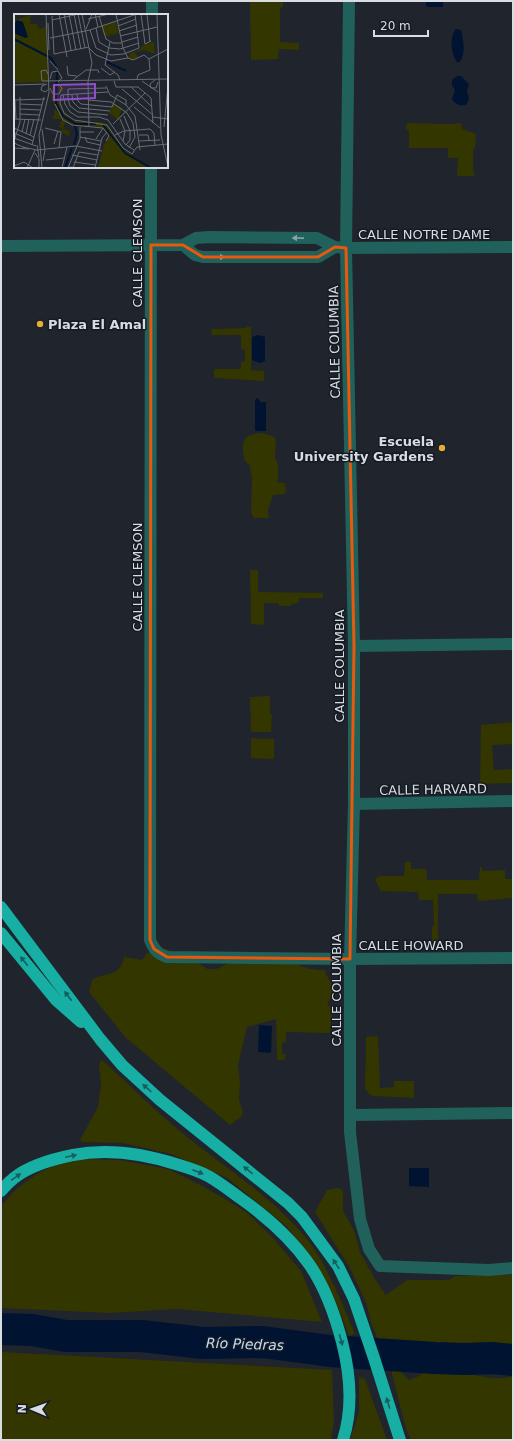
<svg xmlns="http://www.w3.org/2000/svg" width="514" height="1441" viewBox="0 0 514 1441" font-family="'DejaVu Sans',sans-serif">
	<rect width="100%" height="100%" fill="#1f242d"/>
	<g fill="#343600">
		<path d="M250,1H283V7L280,8V42L299,43V50L279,49L278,59L251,60Z"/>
		<path d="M411,123L448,124L461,123L462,129L476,134L475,148L473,150V172L475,176H457L458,158H448V148H409V130L406,129V124Z"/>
		<path d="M246,327H251V370L264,371V381L214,378V369H241V362L245,361V350L241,349V335H212L211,329L246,328Z"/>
		<path d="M262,433L273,436L276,440L275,458C280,464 278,474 277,482L284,483L286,488L285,494L273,495L268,510L269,518H254L251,512L252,480L250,466L245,461L243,452V444L246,437L254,434Z"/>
		<path d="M250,570H258V592L323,593V598H299L298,603L291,604V606H279V603H264V625L251,624Z"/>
		<path d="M270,696V714L272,715L271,732H251L250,697Z"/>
		<path d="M513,722V744L492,745L494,770L513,769V783L480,784L481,725Z"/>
		<path d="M251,738L274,739V759L251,758Z"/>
		<path d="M405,862H411V869H426L427,880H479L480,867H482V871L505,870V879H513V898L478,901L477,894H438V941H432V928L434,924L433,900H419L418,892L381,891L375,879L380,876H404Z"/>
		<path d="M165,949L170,950L187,959L202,965L207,969H217L232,961L296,963C305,969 314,970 325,970C326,979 336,985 333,995C332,998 328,1001 327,1004L332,1008L330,1033L286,1032V1042L282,1043V1054H285V1060H277L276,1019L247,1027L238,1065L240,1083L239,1100L243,1112L241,1117L230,1125L126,1038L89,992L92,980C107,971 120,978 124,957L142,960L147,953Z"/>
		<path d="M378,1036L380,1088L394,1087V1081H414V1098L373,1096L369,1094L365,1088L366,1037Z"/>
		<path d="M100,1061H103C129,1084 153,1109 180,1131C222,1166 278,1200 311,1244C330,1272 342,1303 355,1334L349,1336L336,1302L310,1255L286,1226L227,1178L171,1154L123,1143L82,1142L80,1140L98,1107L101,1084L99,1065Z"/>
		<path d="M81,1159L120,1160L168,1169L206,1188L245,1211L273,1238L301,1271L322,1322L177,1309L110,1313L1,1308V1207C11,1191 36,1172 54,1166C63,1163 72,1162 81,1159Z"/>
		<path d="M337,1188L343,1190V1211L354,1230L360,1252L375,1279L386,1295L407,1280H449L456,1276L513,1275V1351L498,1349L490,1364H481L466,1352L447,1342L386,1350L381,1347L371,1323L367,1305L350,1268L315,1212L327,1190Z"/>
		<path d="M1,1352L332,1370L334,1421L331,1440H1Z"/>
		<path d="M394,1367L398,1369L409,1380L419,1376L430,1367C452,1368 495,1384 513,1376V1440H411L406,1429L392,1374V1368Z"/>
		<path d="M359,1377L365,1379L387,1440H350L359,1412Z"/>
	</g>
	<g fill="#001431">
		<path d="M426,1H443V7H428L426,6Z"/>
		<path d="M456,29L461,30C463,38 467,57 458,63C451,56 449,36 456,29Z"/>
		<path d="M457,76H461L469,84L467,91L469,99L466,105C460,106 455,105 452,99L455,90L452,85V80Z"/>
		<path d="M258,335L265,337V361L260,363L252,360V337Z"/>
		<path d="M257,398L259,399L260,402H266V431H255V400Z"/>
		<path d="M259,1025L272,1026L271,1053L258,1052Z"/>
		<path d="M409,1168H429V1187L409,1186Z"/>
	</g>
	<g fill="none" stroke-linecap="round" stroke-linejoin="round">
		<path stroke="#001431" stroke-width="32" d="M1,1329L32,1330L66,1336H142L203,1343L263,1342L330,1351L435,1358L464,1359L492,1358L513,1360"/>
		<g stroke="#21615b" stroke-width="12">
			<path d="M349,1L346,248L354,646V804L350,959V1132L360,1219L369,1249L380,1266L489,1270L513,1268"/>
			<path d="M152,15V1"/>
			<path d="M151,167L150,940C154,949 157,954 167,957L350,959L513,958"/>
			<path d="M183,245L195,255L203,257H318L335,247"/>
			<path d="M1,246L183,245L196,238L209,237L317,238L335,247L346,248L513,247"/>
			<path d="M354,646L513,644"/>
			<path d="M354,804L513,801"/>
			<path d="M350,1115L513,1113"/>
		</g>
		<g stroke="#17afa4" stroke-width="12">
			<path d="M1,907L100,1039L122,1065L160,1100L288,1203L302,1217L338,1266L354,1299L374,1358L400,1440"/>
			<path d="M1,933L56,1000L81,1022"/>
			<path d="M1,1191C5,1186 9,1182 14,1178C30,1165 53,1159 73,1155C109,1148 145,1154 179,1165C189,1168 199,1171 208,1176C219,1182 229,1190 240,1198C267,1217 290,1237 309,1264C325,1287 335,1315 342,1342C350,1373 353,1409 343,1440"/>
		</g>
	</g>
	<defs><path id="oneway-solid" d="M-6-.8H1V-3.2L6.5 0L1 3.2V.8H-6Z"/></defs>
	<g fill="#86a5a5">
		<use href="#oneway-solid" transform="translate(298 238) rotate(-179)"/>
		<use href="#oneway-solid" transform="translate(219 257)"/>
	</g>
	<g fill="#165e5d">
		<use href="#oneway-solid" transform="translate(24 961) rotate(-129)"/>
		<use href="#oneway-solid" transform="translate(68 996) rotate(-127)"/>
		<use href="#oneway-solid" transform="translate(147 1088) rotate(-138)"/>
		<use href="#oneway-solid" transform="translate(71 1156) rotate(-12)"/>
		<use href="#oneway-solid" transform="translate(248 1170) rotate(-141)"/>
		<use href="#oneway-solid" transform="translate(198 1172) rotate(21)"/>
		<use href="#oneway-solid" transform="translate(16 1177) rotate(-35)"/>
		<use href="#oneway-solid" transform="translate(336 1264) rotate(-123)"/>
		<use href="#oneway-solid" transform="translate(341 1340) rotate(74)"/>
		<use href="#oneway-solid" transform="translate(388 1403) rotate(-107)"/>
	</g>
	<path fill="none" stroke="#e8590c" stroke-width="3" stroke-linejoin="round" d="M151,245H183L203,257H318L335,247L346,248L354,646L350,959L167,957L154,949L150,940Z"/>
	<g fill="#e4ad35" stroke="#151b23" stroke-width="1.5">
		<circle cx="40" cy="324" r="4"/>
		<circle cx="442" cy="448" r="4"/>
	</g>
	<g text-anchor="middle" stroke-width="3" stroke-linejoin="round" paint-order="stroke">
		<g font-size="13" fill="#d9dde2" stroke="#151b23">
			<text x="424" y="239">CALLE NOTRE DAME</text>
			<text transform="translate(137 253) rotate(-90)" y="5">CALLE CLEMSON</text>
			<text transform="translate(334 342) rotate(-91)" y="5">CALLE COLUMBIA</text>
			<text transform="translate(137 577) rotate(-90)" y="5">CALLE CLEMSON</text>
			<text transform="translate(339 666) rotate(-90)" y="5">CALLE COLUMBIA</text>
			<text transform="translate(433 789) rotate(-1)" y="5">CALLE HARVARD</text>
			<text x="411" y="950">CALLE HOWARD</text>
			<text transform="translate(336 990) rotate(-90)" y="5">CALLE COLUMBIA</text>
		</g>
		<g font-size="13" font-weight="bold" fill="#d9dde2" stroke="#151b23" text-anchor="start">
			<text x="48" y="329">Plaza El Amal</text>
			<text x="434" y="446" text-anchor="end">Escuela<tspan x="434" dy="15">University Gardens</tspan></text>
		</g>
		<g font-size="14" font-style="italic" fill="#c3daf6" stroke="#151b23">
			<text transform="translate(245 1344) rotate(2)" y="5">Río Piedras</text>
		</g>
	</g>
	<g transform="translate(14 14)">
		<rect width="154" height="154" fill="#1f242d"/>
		<path d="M17,1L16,10H23L25,15L31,13L32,9L33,41L0,24V6ZM102,8L105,19L98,21L96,19V23L90,21L88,12ZM0,26L33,43L34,68L0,69ZM140,28L141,40L130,36L121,39L124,43L119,46L114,43L118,38H123L129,31ZM38,71H42V81L38,84L42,82L43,84L45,81L44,71L51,74L44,82L48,96L58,107L72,108L74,112H60L49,105L37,85ZM100,89L108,94L105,103L111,100L104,106L95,99ZM41,95L51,108L49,115L56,117L55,122L47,118L48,114L45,113L48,105H39ZM76,108H87L93,111L111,137L136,154H84L90,131L96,122L88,113L76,112Z" fill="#343600"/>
		<path d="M3,6L9,8L14,23L11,24L0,19V10Z" fill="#001431"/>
		<path fill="none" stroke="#001431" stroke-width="2" d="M0,25L37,44L42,52M93,48L112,57M43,57L42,89L49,102L62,110H82M89,111L111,139L137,154M60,131L63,120L60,109M51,154L58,134"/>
		<path fill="none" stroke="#696e75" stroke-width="1" d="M45,0L53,43M50,0L57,36M55,0L62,36M60,0L67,35M64,0L71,34M68,0L78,49L74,68L75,113M81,0L84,13M102,0L109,34L114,44M127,0L131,30L137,27M133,0L136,28M143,0L147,121L154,153M38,2L40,40L75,33M85,2L92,25L99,29H108M74,5L95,0M38,6L65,0M34,9L35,36M104,12L122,5M82,14L85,28L95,34L106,35L125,29M72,15L78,0M76,16L82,34L97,41L110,40L125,34L121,0M105,17L123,11M106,22L143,13M36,24L76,16L123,0M96,28L91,51L104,61L106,66M108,28L124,23M75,34L82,41L97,47L114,44L119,46L130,41L135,45M135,45L154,35M36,47L44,56M53,52L54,61L63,62M87,54L96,61L101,58M34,60L32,56L27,57L28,67L154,65M36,65L38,58L44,57L48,64L44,68M123,65L124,61L136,56L135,45M59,66L72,56H84L85,59M141,66L136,70L137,74H142L144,68M100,67L102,73H124L137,84L139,109M128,67L144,78M33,70L28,72L27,76L31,78L35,75M0,71L31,70M92,72L96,81L112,91L121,102L126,136M117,73L138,93M36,74L39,80H45L48,74L44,70M92,74L54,75V85L56,92L64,98L94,101M108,75L139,101M94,78L47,81L46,89L50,99L60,106L93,111L109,134L118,140L123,133L154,130M63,80L64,87L67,90L98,93M49,81L51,90L56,98L64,103H85L94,106L111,130L120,136M58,81L59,88L65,94L96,97M0,86L31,85M1,86L2,105M74,86L97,88L113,99L119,109L121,123L115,134M6,90L28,91M41,90L49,106L58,111L89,114L95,122L92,127M98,93L103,81L112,86V91M120,93L146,114M6,95L27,96M6,100L25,101M110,102L116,117V126L112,131M139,103L154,105M0,105L27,106M106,105L111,117L109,127M99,110L131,79M150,113L154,72M0,114L20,123M31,114L47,118L45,134M28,115L31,136L29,147M8,118L11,105M66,118H80M0,119L19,127M12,120L15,105M16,121L20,105M101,121L110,117L136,115L140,119L141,131M125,121H134L135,126M66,123L87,127M71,123L73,128L86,131M0,124L22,132M82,125L89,114M0,127L6,108V83M125,127L146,126M0,129L11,134M40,130L44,117M18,131L30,83M23,131L25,143M9,133L23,136L62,132L88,137M0,134L15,135M21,139L25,145V154M58,141L83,146M32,146L50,144M60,148L82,151M0,152L10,148L19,154M54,153L67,154M13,154L21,136M28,154L25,121L35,79L32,0M48,154L53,133M54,154L66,125V113M59,154L65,138L84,141M81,154L88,124L93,118"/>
		<path fill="#8e4fc6" fill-opacity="0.15" stroke="#8e4fc6" stroke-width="2" d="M81,70V84L40,86V71Z"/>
		<rect width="154" height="154" fill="none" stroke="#d9dde2" stroke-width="2"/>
	</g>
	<rect width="514" height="1441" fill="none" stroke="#d9dde2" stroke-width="4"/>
	<g transform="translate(32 1409) rotate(272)" stroke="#151b23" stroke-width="3" paint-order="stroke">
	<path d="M0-3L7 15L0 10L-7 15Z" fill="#d9dde2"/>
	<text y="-6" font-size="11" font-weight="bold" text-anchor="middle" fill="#d9dde2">N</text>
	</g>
	<path d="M374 30v6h54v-6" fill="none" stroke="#d9dde2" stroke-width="2"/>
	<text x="380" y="30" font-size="12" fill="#d9dde2" stroke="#151b23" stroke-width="3" paint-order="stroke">20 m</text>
</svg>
